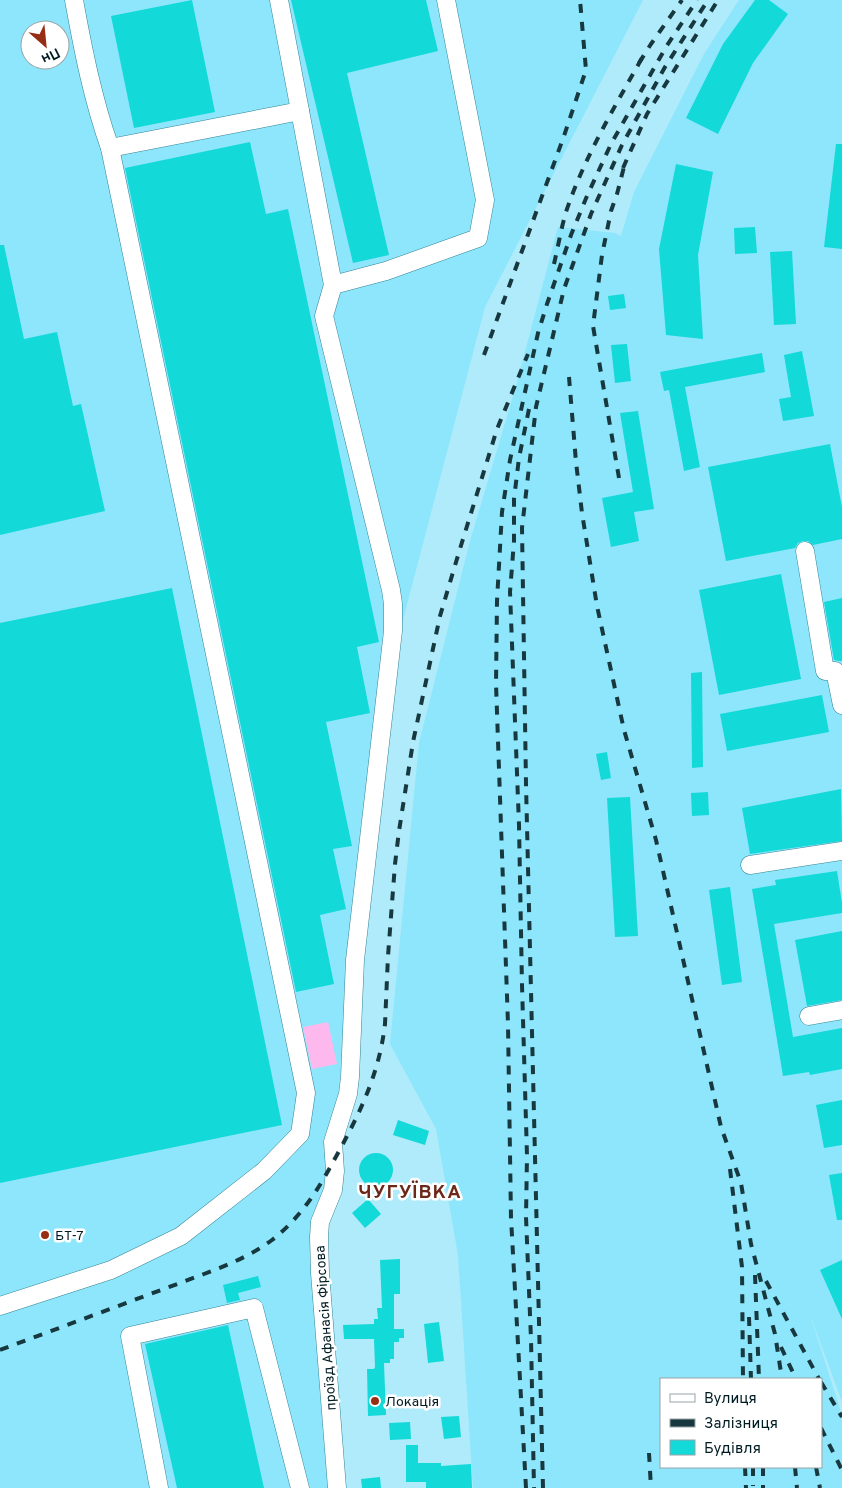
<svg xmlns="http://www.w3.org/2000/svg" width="842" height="1488" viewBox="0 0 842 1488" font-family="Overpass,sans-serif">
	<rect width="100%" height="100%" fill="#afebfa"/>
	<g fill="#8de6fb" fill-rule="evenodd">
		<path d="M0,0H643L485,307L383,696L319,1266L336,1488H0ZM30,30H60V60H30Z"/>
		<path d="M739,0H842V1402L809,1312L842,1415V1488H473L458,1255L436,1129L390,1044L419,743L470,541L516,386L558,227L615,233L621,236L634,192L704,54ZM661,1379H821V1467H661Z"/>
	</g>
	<path fill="#fdb9ee" d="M328,1022L337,1064L312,1069L303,1027Z"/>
	<g fill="#13d9d9">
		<path d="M192,0L215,112L134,128L111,16Z"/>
		<path d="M291,0H426L438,51L347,73L389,255L353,263Z"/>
		<path d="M755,0H769L788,14L753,63L718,134L686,118L723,44Z"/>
		<path d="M250,142L266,214L288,209L379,642L357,647L370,713L326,722L352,846L333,849L346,909L320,915L334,984L296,992L125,168Z"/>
		<path d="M836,144H842V249L824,247Z"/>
		<path d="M676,164L713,172L698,255L703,339L666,335L659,249Z"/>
		<path d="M755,227L757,253L735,254L734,228Z"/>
		<path d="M0,245H4L24,339L57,332L73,406L81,404L105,511L0,535Z"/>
		<path d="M792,251L796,324L774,325L770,252Z"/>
		<path d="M624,294L626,308L610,310L608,296Z"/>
		<path d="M627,344L631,381L615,383L611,345Z"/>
		<path d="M802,351L814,416L783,421L779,399L791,397L784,355Z"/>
		<path d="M762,353L765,372L685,387L700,467L684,471L669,390L664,391L660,372Z"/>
		<path d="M638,411L654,509L634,512L639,541L611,547L602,498L633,492L620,413Z"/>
		<path d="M830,444L842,507V539L813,545L808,541H803L798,543L795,548L726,561L708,467Z"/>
		<path d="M781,574L801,679L719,695L699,590Z"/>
		<path d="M172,588L282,1125L0,1183V623Z"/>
		<path d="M842,598V661H839L834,660L824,602Z"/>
		<path d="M702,672L703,767L692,768L691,673Z"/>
		<path d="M822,695L829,732L727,751L720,714Z"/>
		<path d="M607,752L611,778L601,780L596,754Z"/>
		<path d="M841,789L842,841L750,854L742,808Z"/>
		<path d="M708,792L709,815L692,816L691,793Z"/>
		<path d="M630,797L638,936L615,937L607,798Z"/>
		<path d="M837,871L842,903V913L774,924L793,1037L842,1028V1069L810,1075L809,1072L783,1076L752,889L776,885L775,880Z"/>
		<path d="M730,887L742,982L722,985L709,890Z"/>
		<path d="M842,931V1000L807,1006L795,940Z"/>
		<path d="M842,1100V1145L824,1148L816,1105Z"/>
		<path d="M398,1120L429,1131L425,1145L393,1135Z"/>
		<circle cx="376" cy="1170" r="17"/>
		<path d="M842,1173V1220H837L829,1175Z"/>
		<path d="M368,1199L381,1214L365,1228L352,1213Z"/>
		<path d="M400,1259V1294H394V1329H404V1338H399V1342H394V1359H390V1363H384L386,1415L368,1416L367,1369H374L375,1367L374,1339H344L343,1325L374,1324V1319H378L377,1308H382L380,1260Z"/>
		<path d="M842,1260V1319L820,1270Z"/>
		<path d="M258,1276L261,1287L238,1293L240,1300L227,1303L223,1285Z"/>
		<path d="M439,1322L444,1361L428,1363L424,1324Z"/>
		<path d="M228,1325L264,1488H177L145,1344Z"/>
		<path d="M459,1416L461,1437L444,1439L441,1417Z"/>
		<path d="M410,1422L411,1439L390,1440L389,1423Z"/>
		<path d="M406,1445H418V1463H441V1466L471,1464L472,1488H426V1482H406Z"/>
		<path d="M380,1477L381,1488H362L361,1479Z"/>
	</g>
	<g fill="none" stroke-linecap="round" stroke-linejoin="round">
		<defs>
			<g id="minor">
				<path d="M279,0L333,285L324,316L391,590L393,604V631L355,960L350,1077L348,1094L333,1142L335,1171L333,1190L320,1222L319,1237L320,1273L337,1488"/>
				<path d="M110,148L300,111"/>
				<path d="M333,285L386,271L478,238L485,200L446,0"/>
				<path d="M805,551L825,671H835L842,705"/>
				<path d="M750,865L842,851"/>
				<path d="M809,1016L842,1010"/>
				<path d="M0,1306L111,1270L181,1236L264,1171L300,1134L306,1093L110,148C93,100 83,50 74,0"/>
				<path d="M159,1488L130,1336L254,1308L300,1488"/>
			</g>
		</defs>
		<use href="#minor" stroke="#358495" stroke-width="19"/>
		<use href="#minor" stroke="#fff" stroke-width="18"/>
		<g stroke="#18383f" stroke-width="4" stroke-dasharray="9 9" stroke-linecap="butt">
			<path d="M639,63L651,44L682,0"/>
			<path d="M623,168L647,114L718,0"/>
			<path d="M554,264C558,247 561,229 566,212C584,158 614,108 642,58"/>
			<path d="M484,355L564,136L586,70L580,0"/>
			<path d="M569,377L576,462L582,513L597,606L624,730L656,840L721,1127L741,1183L751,1244L775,1334L782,1379"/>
			<path d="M529,409L519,458L514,499V541L510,592L519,825L522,985L527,1156L526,1217L531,1339L534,1488"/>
			<path d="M619,478L593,326L602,255L611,211L617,194L625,163"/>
			<path d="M730,1169L742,1267L743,1379"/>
			<path d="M755,1275L759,1379"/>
			<path d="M766,1281L819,1379"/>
			<path d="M749,1317L751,1379"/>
			<path d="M781,1347L796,1379"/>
			<path d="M0,1350L204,1274C228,1265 252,1255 272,1240C299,1219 317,1192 333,1162C358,1117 379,1076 385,1024L388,956L395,864L399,831L413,742L440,616L459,552L497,429L528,354"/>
			<path d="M821,1382L842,1417"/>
			<path d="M821,1428L842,1470"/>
			<path d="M649,1453L651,1488"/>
			<path d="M745,1467L746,1488"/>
			<path d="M753,1467V1486"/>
			<path d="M763,1467V1488"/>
			<path d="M795,1467L797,1488"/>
			<path d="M816,1467L820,1488"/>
			<path d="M526,1488L511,1218L508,1024L496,684L497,601L502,512L510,460L538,333L547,304L571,235L587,196L611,144L666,47L697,0"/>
			<path d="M543,1488L526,784L522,528L536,407L564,289L591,214L622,145L665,67L708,0"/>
		</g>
	</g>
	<g fill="#962e14" stroke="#fff" stroke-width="2">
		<circle cx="45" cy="1235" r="5"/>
		<circle cx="375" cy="1401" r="5"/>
	</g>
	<g text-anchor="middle" stroke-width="5" stroke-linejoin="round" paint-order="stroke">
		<g font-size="14" fill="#001c22" stroke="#fff" text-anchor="start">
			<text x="55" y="1240">БТ-7</text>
			<text x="385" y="1406">Локація</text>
		</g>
		<g font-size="14" fill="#001c22" stroke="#fff">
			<text transform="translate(325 1328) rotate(-94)" y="5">проїзд Афанасія Фірсова</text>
		</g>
		<g font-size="19" font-weight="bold" letter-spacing="1" fill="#6b2818" stroke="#fff">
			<text x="410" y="1198">ЧУГУЇВКА</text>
		</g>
	</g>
	<rect x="660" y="1378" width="162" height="90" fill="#ffffff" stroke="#99a4a7"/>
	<rect x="670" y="1394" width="25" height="8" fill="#ffffff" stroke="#99a4a7"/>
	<text x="704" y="1403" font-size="15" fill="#001c22">Вулиця</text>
	<rect x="670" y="1419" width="25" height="8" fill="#18383f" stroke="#99a4a7"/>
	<text x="704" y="1428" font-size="15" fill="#001c22">Залізниця</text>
	<rect x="670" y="1440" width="25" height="15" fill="#13d9d9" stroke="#99a4a7"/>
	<text x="704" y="1453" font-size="15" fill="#001c22">Будівля</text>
	<g transform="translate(45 45) rotate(153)"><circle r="24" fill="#ffffff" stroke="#99a4a7"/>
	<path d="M0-4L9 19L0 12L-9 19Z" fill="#962e14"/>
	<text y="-8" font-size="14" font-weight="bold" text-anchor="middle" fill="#001c22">Пн</text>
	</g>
</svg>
